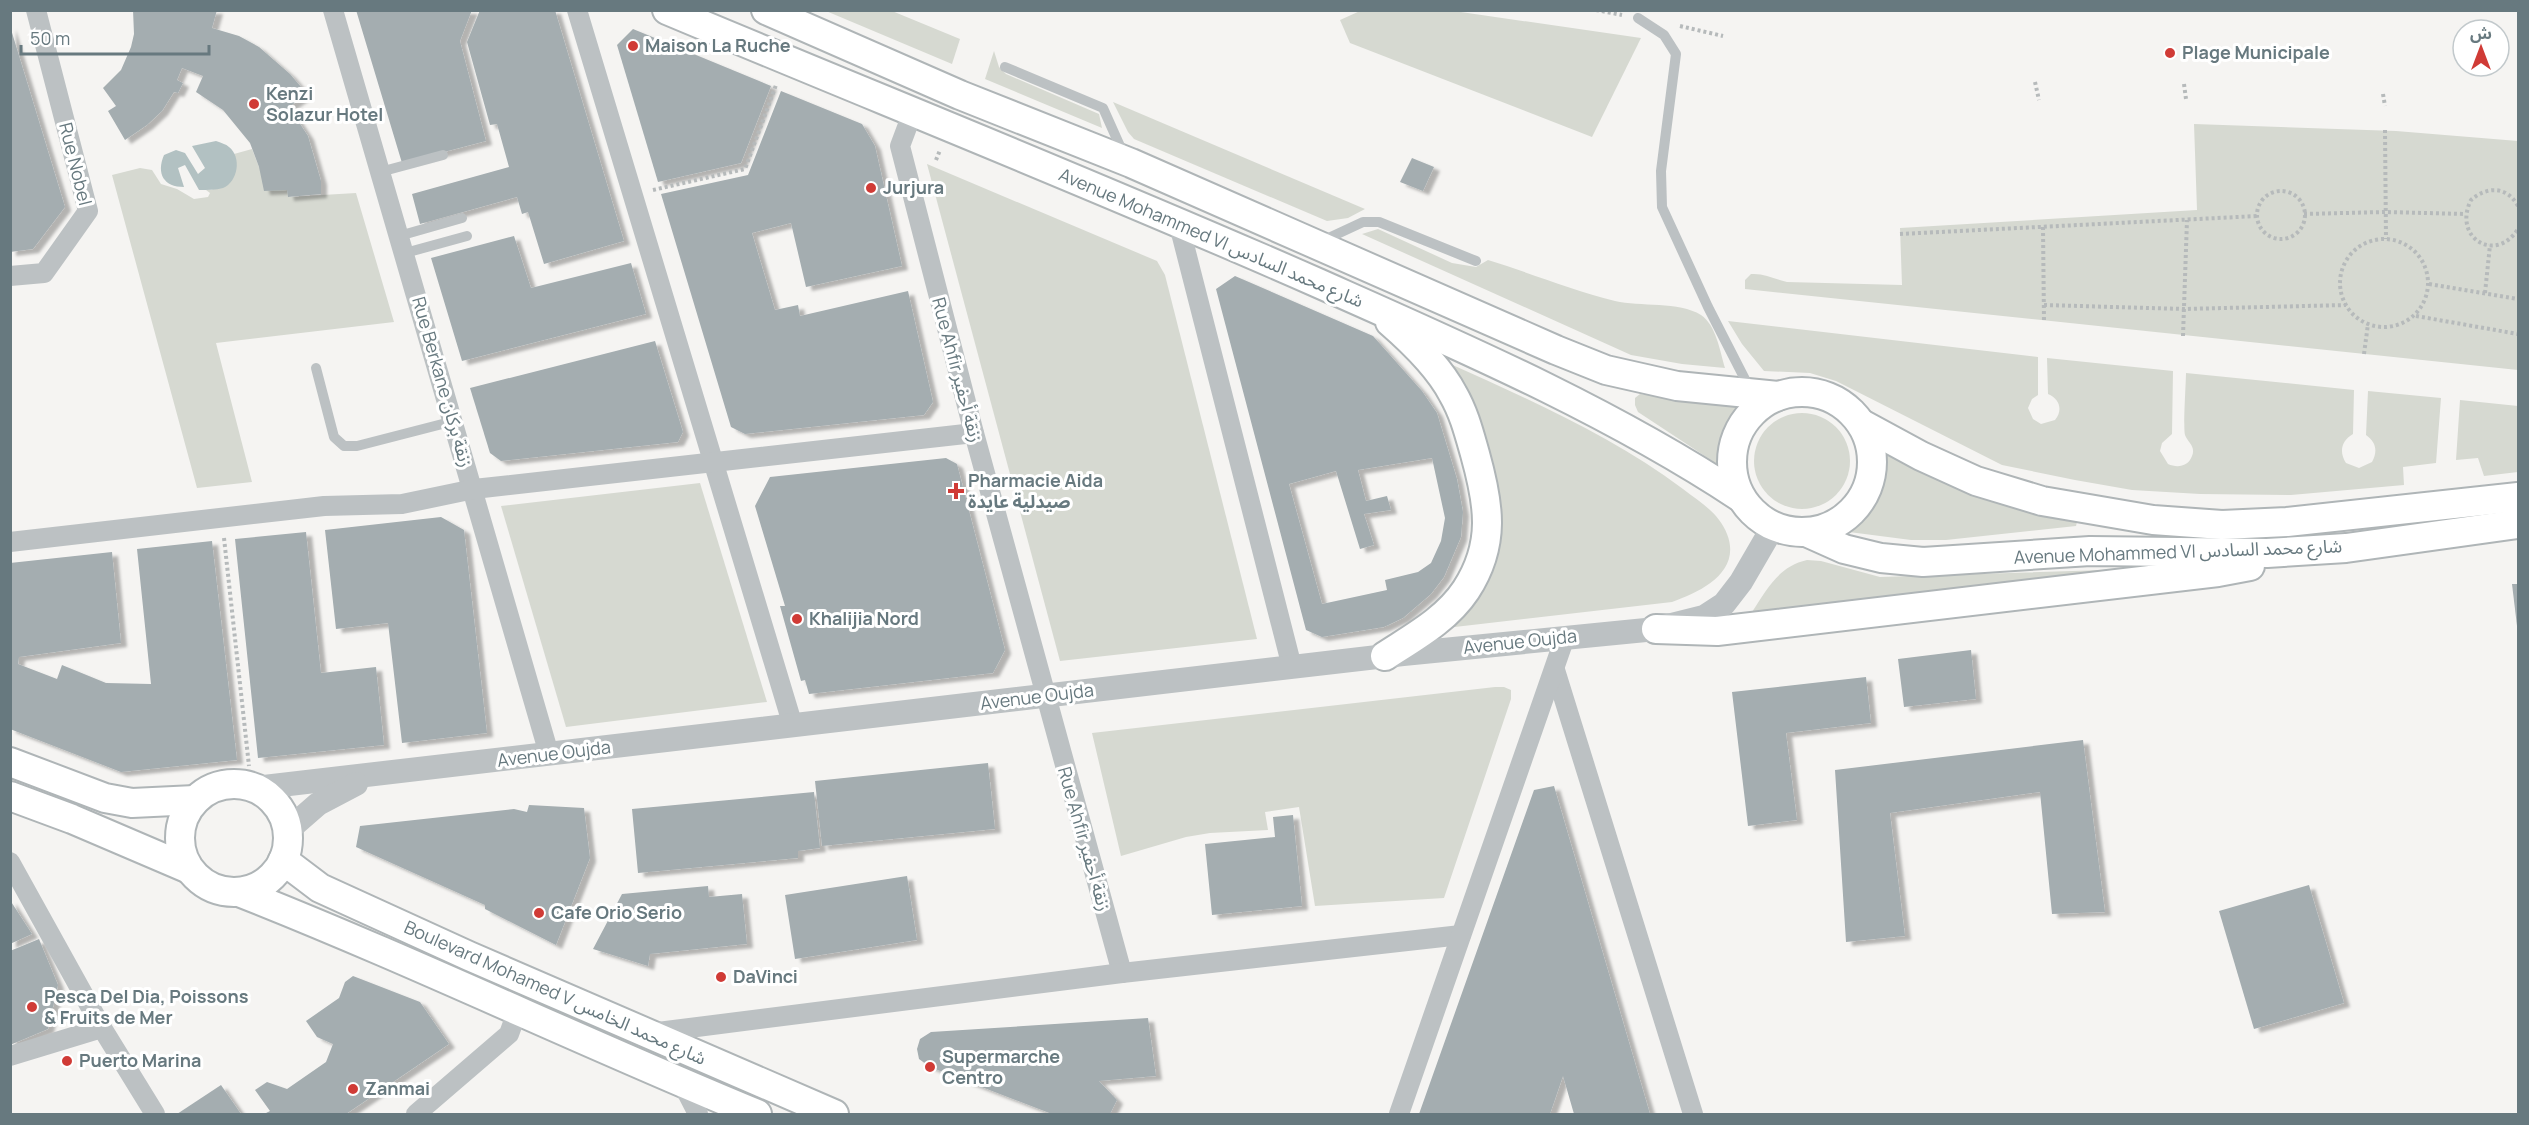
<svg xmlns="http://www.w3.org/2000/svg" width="2529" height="1125" viewBox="0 0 2529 1125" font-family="Manrope,'Noto Sans Arabic',sans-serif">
	<defs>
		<filter id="shadow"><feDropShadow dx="6" dy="4" stdDeviation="1.5" flood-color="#0004"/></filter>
	</defs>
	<rect width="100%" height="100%" fill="#f5f4f2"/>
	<g fill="#d6d9d1">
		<path d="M826,11H892L960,39L952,64Z"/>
		<path d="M1454,11L1641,38L1592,137L1350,43L1340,20L1360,11Z"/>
		<path d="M994,51L999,67L1006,74L1099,114L1102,128L985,79Z"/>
		<path d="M1113,102L1365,209L1348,218L1327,221L1134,139L1128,132Z"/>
		<path d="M2194,124L2396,131L2518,141V370L1745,289V280L1751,274C1764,273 1774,279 1787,282L1902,285L1900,228L2197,210Z"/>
		<path d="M252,149L259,167L287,190L289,197L356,193L394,322L216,343L252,482L197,488L112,175L140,168L152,170L161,184L177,189L194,199L208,197L210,193L206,190H212L236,160L234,154Z"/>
		<path d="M927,164L1157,261L1165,275L1257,639L1060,661Z"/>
		<path d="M1378,229L1452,263L1476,267L1488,260C1530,273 1572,290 1615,301C1640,307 1679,301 1701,315C1716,325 1720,351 1725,368L1682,364L1631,355L1362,234Z"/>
		<path d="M1728,321L2038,357V395L2032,399L2028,408L2033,419L2041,424L2055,420C2063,410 2060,399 2048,394L2047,358L2173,371L2172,434L2162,443L2160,451L2168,464C2177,468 2188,467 2192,456C2196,446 2188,443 2185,435C2183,428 2186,383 2186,373L2354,390L2353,434C2341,441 2339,452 2346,463L2359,468L2372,462C2378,451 2376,442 2366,435L2368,391L2441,398L2436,463L2403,467L2404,485L2291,495L2200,494L2132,490L2075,480L2002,465L1836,381L1810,373L1764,371L1742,344Z"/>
		<path d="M1446,362C1528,399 1611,435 1683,489C1700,502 1719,513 1727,534C1742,572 1701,592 1672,602L1446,628L1488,572Z"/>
		<path d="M1640,394L1741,407L1724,436L1720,466L1638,412L1635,405V398Z"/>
		<path d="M2460,400L2518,406V472L2484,476L2478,458L2456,460Z"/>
		<circle cx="1802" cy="461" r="48"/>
		<path d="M1886,450L2073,518L2077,522L2076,526L1946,540H1911L1849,532C1873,507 1887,485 1886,450Z"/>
		<path d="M700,483L767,702L566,727L501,506Z"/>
		<path d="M1807,560L1821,561L1880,577L2105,570V572L1752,612C1767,589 1779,566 1807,560Z"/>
		<path d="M1495,687H1504L1511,690V699L1444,898L1315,906L1299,807L1265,812L1268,830L1210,833L1186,837L1121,856L1092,733Z"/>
	</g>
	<path fill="#b2c1c2" d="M216,141C221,143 226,144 229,147C242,157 238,182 223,188C216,190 207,190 199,190L185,165L178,168L184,187C164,187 156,174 164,155L176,150L185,153L198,174L205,168L192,146Z"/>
	<g fill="#a4adb0" fill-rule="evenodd" filter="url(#shadow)">
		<path d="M133,10H217L212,28L239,36L259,47L290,74L307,94L289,107L308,136L321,181V194L288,197L287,190L264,191L259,167L250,143L223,110L196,92L203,76L182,68L177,80L183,83L178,93L174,92L162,111L147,125L125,140L108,111L116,106L103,88L121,70L131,47L134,34Z"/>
		<path d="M356,10H472L460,41L486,141L402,163Z"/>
		<path d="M480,10H555L624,241L544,264L528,212L522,214L517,197L420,224L412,194L509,167L497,124L490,125L467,42Z"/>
		<path d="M10,26L65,207L33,249L10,252Z"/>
		<path d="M633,29L771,86L741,163L658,182L617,45Z"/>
		<path d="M781,91L862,124L875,146L902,266L806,287L791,223L752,233L775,310L798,305L800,316L908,291L933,402L924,415L745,434L731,427L661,194L748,175Z"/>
		<path d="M1412,158L1434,167L1423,191L1400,182Z"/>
		<path d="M514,236L531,288L631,263L646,314L462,361L431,258Z"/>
		<path d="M1235,276L1373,336L1422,391L1437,413L1457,479L1463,512L1461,537L1444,577L1431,594L1403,618L1384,627L1322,637L1306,630L1216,289ZM1432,458L1445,518L1441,541L1431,563L1418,572L1385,580L1387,590L1322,604L1289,484L1336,471L1360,549L1374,545L1364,514L1391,510L1387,496L1366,501L1358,470Z"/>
		<path d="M655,341L683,432L678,442L501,461L490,453L470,388Z"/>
		<path d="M946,458L957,464L1005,650L993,673L809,694L805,680L801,681L780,606H785L755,506L770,477Z"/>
		<path d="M441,517L464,530L487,733L402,743L388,623L336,629L325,530Z"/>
		<path d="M306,532L321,673L376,667L384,745L258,758L235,539Z"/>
		<path d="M212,541L237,760L121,772L10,729V563L112,552L121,643L19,657L18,664L57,679L62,665L106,683L151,684L137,549Z"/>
		<path d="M2512,584H2518V626H2517Z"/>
		<path d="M1971,650L1976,699L1904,707L1898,659Z"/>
		<path d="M1866,677L1871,723L1786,733L1797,820L1748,826L1732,692Z"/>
		<path d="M2083,740L2105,912L2052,914L2040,792L1890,813L1905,936L1846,942L1835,770Z"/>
		<path d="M988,763L995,829L822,846L815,781Z"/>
		<path d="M1554,786L1650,1114H1574L1563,1076L1550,1114H1419L1534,790Z"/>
		<path d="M814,792L820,848L798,851V858L638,873L632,809Z"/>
		<path d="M529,805L584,808L590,858L556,945L485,909V905L356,847L360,826L514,809L527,812Z"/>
		<path d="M1293,815L1302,906L1212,915L1205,844L1275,837L1273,817Z"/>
		<path d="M907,876L917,940L795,959L785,895Z"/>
		<path d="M2309,885L2344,1003L2254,1029L2219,911Z"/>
		<path d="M708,886L709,897L742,894L747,944L650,954L648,966L593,949L622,894Z"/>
		<path d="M10,900L32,934L10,944Z"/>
		<path d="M39,939L58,985L48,1029L10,1045V951Z"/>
		<path d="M353,976L420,1002L449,1044L346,1114H264L270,1111L255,1090L267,1082L287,1089L326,1062L333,1044L317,1037L306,1021L339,998L345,982Z"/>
		<path d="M1148,1018L1156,1076L1099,1081L1117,1100L1110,1114H1052L930,1067L919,1059L917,1049L920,1039L931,1032Z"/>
		<path d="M221,1085L241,1114H177Z"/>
	</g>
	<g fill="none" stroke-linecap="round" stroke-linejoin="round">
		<defs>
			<g id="secondary">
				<path d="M667,10C884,101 1103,188 1318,283C1462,347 1608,410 1740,497"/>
				<path d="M766,10L960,95L1131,163L1556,350L1606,370L1677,386L1778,396"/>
				<circle cx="1802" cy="462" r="70"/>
				<path d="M1862,424L1921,456L1976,481L2042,501L2153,520L2222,525L2287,522L2518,497"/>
				<path d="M1806,532L1844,549L1881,558L1923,562L2090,551L2267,553L2346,548L2518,524"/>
				<path d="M1656,629L1717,631L2218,572L2250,566"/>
				<path d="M1385,656C1414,637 1446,620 1466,590C1496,544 1489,504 1475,454C1469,433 1464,413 1453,394C1439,367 1413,342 1390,322"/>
				<path d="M10,762L105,798L132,803L195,800"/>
				<circle cx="234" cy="838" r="54"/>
				<path d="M10,796L72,819L189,869"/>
				<path d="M283,860L320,888L469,956L834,1114"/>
				<path d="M239,892C414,961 584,1043 757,1114"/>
			</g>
		</defs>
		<use href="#secondary" stroke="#afb5b7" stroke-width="32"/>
		<g stroke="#b6babb" stroke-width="4" stroke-dasharray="3 3" stroke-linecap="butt">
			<path d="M1596,10L1622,15"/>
			<path d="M1680,26L1723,36"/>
			<path d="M2035,82L2039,100"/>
			<path d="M2184,84L2186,99"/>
			<path d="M2383,94L2385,106"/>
			<path d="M2385,130L2386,239"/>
			<path d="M936,160L940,150"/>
			<path d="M653,190L745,169L776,85"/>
			<circle cx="2281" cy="215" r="24"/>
			<path d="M2518,206C2507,186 2487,186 2471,200C2452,238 2496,264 2518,229"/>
			<path d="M2304,214L2385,212L2465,214"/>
			<path d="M2043,227L2044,322"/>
			<path d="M1900,234L2257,216"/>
			<circle cx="2384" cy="283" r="44"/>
			<path d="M2429,284L2518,299"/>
			<path d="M2485,293L2490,245"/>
			<path d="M2044,305L2184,309L2346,305"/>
			<path d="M2416,316L2518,334"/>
			<path d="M2183,336L2187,220"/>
			<path d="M2364,354L2368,324"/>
			<path d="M224,538L249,766"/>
		</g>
		<g stroke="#bcc1c3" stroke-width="10">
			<path d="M1638,18L1664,35L1676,54L1661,171L1662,207L1708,307L1751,391"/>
			<path d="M1005,67L1103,108L1124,155"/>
			<path d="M380,172L443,155"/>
			<path d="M399,236L462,218"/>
			<path d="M1320,242L1363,222H1379L1476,261"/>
			<path d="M405,253L467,236"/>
			<path d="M316,368L334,437L344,446H357L454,421"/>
		</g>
		<g stroke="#bcc1c3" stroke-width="20">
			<path d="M333,10L549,754"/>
			<path d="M577,10L793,726"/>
			<path d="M912,114L900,146L974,433L1122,973"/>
			<path d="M1178,221L1292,667"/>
			<path d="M10,276L44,273L88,211L36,10"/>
			<path d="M10,542L324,506L402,504L474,489L974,433"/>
			<path d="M1555,670L1693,1114"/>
			<path d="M10,862L102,1028L155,1114"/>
			<path d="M650,1033L1122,973L1461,935"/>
			<path d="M10,1056L102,1028"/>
			<path d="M682,1083L698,1114"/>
			<path d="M416,1114L509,1034L517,1012"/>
			<path d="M1399,1114L1565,637"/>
		</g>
		<g stroke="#bcc1c3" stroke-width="24">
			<path d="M255,788L1403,654L1656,629L1704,617L1724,604L1741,582L1773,527"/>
			<path d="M287,831L318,804L356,784"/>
		</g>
		<use href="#secondary" stroke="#fff" stroke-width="28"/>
	</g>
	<g fill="#d03b36" stroke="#fff" stroke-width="2">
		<circle cx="633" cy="46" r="6"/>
		<circle cx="2170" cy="53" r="6"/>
		<circle cx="254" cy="104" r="6"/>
		<circle cx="871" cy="188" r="6"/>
		<path d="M953 482h6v6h6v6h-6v6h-6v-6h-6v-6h6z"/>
		<circle cx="797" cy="619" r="6"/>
		<circle cx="539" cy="913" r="6"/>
		<circle cx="721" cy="977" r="6"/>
		<circle cx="32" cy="1007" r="6"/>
		<circle cx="67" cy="1061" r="6"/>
		<circle cx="930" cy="1067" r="6"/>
		<circle cx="353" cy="1089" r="6"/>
	</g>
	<g text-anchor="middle" stroke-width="6" stroke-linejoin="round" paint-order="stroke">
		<g font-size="18" font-weight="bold" fill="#67797f" stroke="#fff" text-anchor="start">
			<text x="645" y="52">Maison La Ruche</text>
			<text x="2182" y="59">Plage Municipale</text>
			<text x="266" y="100">Kenzi<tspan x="266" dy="21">Solazur Hotel</tspan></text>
			<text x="883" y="194">Jurjura</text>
			<text x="968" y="487">Pharmacie Aida<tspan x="968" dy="21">صيدلية عايدة</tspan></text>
			<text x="809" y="625">Khalijia Nord</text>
			<text x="551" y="919">Cafe Orio Serio</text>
			<text x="733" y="983">DaVinci</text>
			<text x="44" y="1003">Pesca Del Dia, Poissons<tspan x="44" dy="21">&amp; Fruits de Mer</tspan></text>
			<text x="942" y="1063">Supermarche<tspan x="942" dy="21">Centro</tspan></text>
			<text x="79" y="1067">Puerto Marina</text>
			<text x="365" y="1095">Zanmai</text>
		</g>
		<g font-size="18" fill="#67797f" stroke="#fff">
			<text transform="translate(75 164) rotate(76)" y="6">Rue Nobel</text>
			<text transform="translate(1211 238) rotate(23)" y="6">Avenue Mohammed VI شارع محمد السادس</text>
			<text transform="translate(957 370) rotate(75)" y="6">Rue Ahfir زنقة أحفير</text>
			<text transform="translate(442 382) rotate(74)" y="6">Rue Berkane زنقة بركان</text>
			<text transform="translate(2178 552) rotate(-2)" y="6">Avenue Mohammed VI شارع محمد السادس</text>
			<text transform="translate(1520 642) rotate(-6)" y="6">Avenue Oujda</text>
			<text transform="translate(1037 697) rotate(-7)" y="6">Avenue Oujda</text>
			<text transform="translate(554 754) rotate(-7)" y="6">Avenue Oujda</text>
			<text transform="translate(1084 839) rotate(74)" y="6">Rue Ahfir زنقة أحفير</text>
			<text transform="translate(555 993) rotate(24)" y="6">Boulevard Mohamed V شارع محمد الخامس</text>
		</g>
	</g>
	<rect width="2529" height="1125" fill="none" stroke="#67797f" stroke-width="24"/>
	<g transform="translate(2481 48)"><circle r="28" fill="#ffffff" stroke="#c2c9cc" stroke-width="1.5"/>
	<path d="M0-4.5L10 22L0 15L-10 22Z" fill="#d03b36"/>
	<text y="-9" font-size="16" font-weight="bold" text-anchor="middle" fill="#67797f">ش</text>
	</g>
	<path d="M21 45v9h188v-9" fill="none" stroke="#67797f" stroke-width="3"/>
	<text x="30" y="45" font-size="18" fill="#67797f" stroke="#ffffff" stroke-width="4.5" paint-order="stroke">50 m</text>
</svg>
